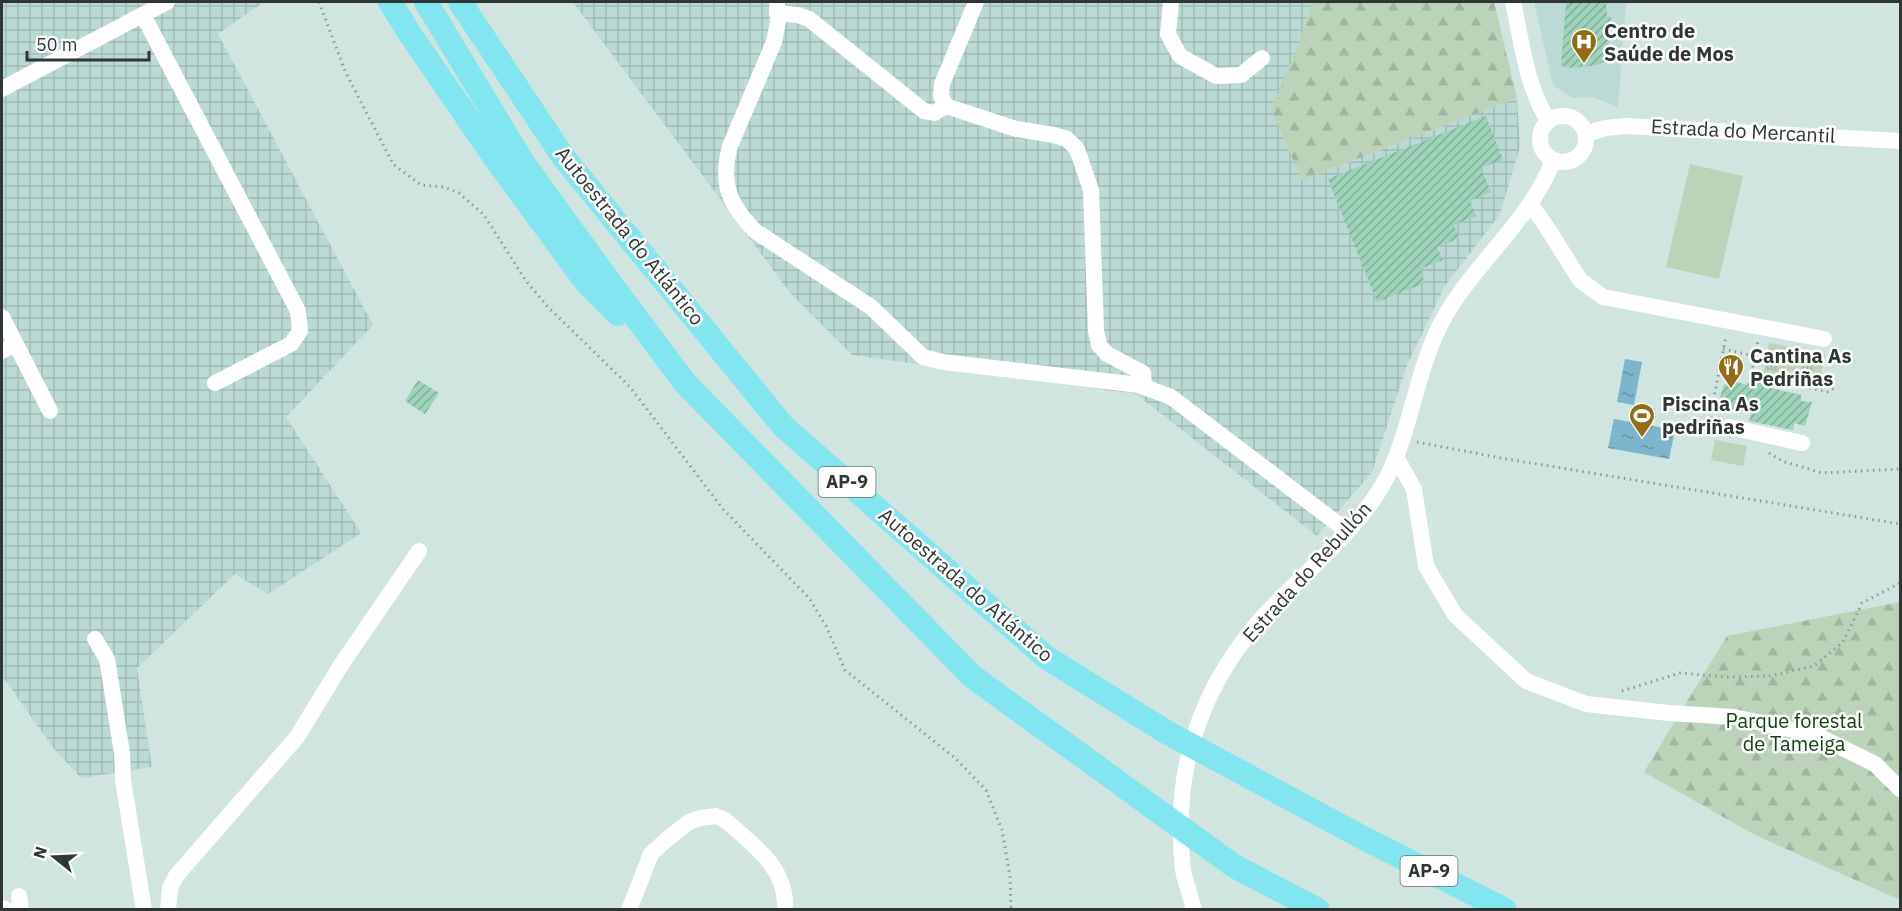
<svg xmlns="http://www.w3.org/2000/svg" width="1902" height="911" viewBox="0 0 1902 911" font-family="'IBM Plex Sans',sans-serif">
	<defs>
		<pattern id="industrial-grid" width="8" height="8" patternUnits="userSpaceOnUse" patternTransform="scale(1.5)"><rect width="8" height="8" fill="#bcdad5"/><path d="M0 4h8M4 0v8" fill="none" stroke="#a2bcb7"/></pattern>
		<pattern id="grass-tufts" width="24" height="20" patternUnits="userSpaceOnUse" patternTransform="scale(1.5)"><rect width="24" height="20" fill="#bbd3b9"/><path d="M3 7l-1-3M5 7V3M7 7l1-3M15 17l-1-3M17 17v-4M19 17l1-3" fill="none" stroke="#a1b6a0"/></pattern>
		<pattern id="forest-firs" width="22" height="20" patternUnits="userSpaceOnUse" patternTransform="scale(1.5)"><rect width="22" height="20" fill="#bbd3b9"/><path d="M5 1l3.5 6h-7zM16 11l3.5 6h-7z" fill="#a1b6a0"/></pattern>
		<pattern id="water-ripples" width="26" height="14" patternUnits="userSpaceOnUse" patternTransform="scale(1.5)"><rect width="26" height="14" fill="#7cb5cc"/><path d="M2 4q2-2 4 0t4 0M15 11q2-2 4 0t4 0" fill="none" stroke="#6694a6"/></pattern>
		<pattern id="building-hatch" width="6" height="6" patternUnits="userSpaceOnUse" patternTransform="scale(1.5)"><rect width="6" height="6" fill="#9dd4b9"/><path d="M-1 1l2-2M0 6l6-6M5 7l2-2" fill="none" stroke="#80ad97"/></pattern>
	</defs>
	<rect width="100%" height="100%" fill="#d0e4e0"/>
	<path fill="#bcdad5" d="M1534,2H1626L1618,107L1593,97L1572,98L1553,85Z"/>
	<g fill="url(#industrial-grid)">
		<path d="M2,2H264L218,34L373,325L286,417L361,533L268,594L235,574L137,668L152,767L81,778L55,750L2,676Z"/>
		<path d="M573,2H1312L1300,41L1302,180L1517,98L1520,147L1500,214L1445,286L1407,365L1372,472L1317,536L1136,394L852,355L791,294Z"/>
	</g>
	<path fill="url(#grass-tufts)" d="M1769,343L1825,354L1819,386L1763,374Z"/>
	<g fill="url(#forest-firs)">
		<path d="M1312,2H1494L1517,98L1302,180L1271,109L1300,41Z"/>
		<path d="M1900,602V900L1755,835L1644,772L1727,636Z"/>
	</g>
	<g fill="#bbd3b9">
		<path d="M1690,164L1743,176L1719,279L1666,267Z"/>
		<path d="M1715,440L1747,446L1743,466L1711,460Z"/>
	</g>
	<g fill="url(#water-ripples)">
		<path d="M1625,359L1642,362L1634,405L1617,402Z"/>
		<path d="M1614,419L1675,430L1669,459L1608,448Z"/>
	</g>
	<g fill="url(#building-hatch)">
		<path d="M1566,2H1606L1607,17H1611L1608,54L1605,61L1598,65L1573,68L1561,66Z"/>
		<path d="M1486,116L1503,160L1481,168L1491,192L1470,201L1476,216L1454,225L1459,238L1437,247L1443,260L1420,269L1425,283L1377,302L1328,179Z"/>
		<path d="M1760,379L1772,383L1771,388L1801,395V401L1812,402L1805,426L1794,423L1793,430L1749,421L1751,413L1717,407L1724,384L1735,386L1736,382L1756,387Z"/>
		<path d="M418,380L439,393L425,414L405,401Z"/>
	</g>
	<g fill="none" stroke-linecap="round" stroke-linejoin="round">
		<g stroke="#8c9b98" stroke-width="3" stroke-dasharray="1.5 4.5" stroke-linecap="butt">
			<path d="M319,2L345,71L393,164L421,185L444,187L459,193L484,215L526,281L548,307L630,387L723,509L809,598L826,626L845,670L955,758L986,790L1002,830L1010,876L1011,910"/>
			<path d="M1723,349L1755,356"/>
			<path d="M1751,374L1827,392L1835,388"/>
			<path d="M1749,385L1758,341"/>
			<path d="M1716,421L1711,418L1712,407L1726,336"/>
			<path d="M1417,442L1501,458L1900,524"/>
			<path d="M1769,453L1782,461L1822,473L1900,469"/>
			<path d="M1622,691L1680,673L1726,677L1770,676L1814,666L1843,642L1862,603L1900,583"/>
		</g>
		<g stroke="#fff" stroke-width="16">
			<path d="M777,2L778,22L774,42L730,146C720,184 729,204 755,231L871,307L923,357L943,362L1139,385L1171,397L1347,531"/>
			<path d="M976,2L942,84L941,96L946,106L1016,129L1054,135L1067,139L1077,149L1091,190L1096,331L1099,345L1107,354L1143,373L1144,387"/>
			<path d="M1171,2L1168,34L1180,56L1216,76L1241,75L1262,58"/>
			<path d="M1513,2C1521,38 1527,91 1549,121"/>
			<path d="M777,13L798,15L809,19L924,111L934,113L946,106"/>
			<path d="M143,15L298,311L300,331L291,344L215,383"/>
			<path d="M2,89L167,2"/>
			<circle cx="1563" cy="139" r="23"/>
			<path d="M1586,134L1605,128L1626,126L1900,141"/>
			<path d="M1530,204L1544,223L1580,280L1603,297L1824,339"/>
			<path d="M2,317L50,411"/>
			<path d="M2,351L15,344"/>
			<path d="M1729,427L1802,443"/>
			<path d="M1396,457L1414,489L1426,566L1455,615L1526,681L1586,704L1669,713L1734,717L1816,735L1875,764L1900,789"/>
			<path d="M95,639L107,659L122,753L123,780L144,910"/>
			<path d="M19,896L21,910"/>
			<path d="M2,908L7,910"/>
			<path d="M168,910L170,888L176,876L297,737L341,665L419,551"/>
			<path d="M629,910L651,854L666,840L689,822L700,818L716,816L725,820C752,844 785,866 785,905"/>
			<path d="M1194,910C1191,898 1187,886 1184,875C1181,860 1181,844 1181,830C1179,751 1209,678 1261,619C1298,578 1344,543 1375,497C1412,444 1412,374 1445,316C1476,262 1530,220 1553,161"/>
		</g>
		<g stroke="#82e6f0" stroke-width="24">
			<path d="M390,2L410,34L497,161L586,282L618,314"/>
			<path d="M426,2L522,161L597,265L685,383L973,677L1234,866L1318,910"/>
			<path d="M460,2L564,158L783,426L1047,658L1168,733L1354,833L1505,910"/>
		</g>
	</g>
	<defs>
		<symbol id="hospital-pin" viewBox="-11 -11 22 30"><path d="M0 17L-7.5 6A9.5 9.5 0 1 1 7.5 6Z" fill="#956c16" stroke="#fff"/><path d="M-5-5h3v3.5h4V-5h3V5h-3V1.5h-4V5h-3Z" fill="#fff"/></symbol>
		<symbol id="restaurant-pin" viewBox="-11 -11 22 30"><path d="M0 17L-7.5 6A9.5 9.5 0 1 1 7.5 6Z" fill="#956c16" stroke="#fff"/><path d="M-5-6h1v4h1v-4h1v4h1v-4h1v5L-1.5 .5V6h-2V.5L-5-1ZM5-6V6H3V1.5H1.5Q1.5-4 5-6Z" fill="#fff"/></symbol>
		<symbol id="stadium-pin" viewBox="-11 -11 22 30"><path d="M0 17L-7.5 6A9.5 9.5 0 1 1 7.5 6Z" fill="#956c16" stroke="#fff"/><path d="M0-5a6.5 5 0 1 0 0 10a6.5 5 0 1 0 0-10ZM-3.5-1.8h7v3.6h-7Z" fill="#fff"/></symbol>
	</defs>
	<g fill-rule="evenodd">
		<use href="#hospital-pin" x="1569" y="27" width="30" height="40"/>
		<use href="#restaurant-pin" x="1716" y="352" width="30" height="40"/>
		<use href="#stadium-pin" x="1627" y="401" width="30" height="40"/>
	</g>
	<g text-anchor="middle" stroke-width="5" stroke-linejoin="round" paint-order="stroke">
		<g fill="#fff" stroke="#6d7372" stroke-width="1.5">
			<rect x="818.5" y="467" width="57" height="30" rx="4.5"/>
			<rect x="1400.5" y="856" width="57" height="30" rx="4.5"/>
		</g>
		<g font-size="18" font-weight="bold" fill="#2f3735">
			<text x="847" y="488">AP-9</text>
			<text x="1429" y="877">AP-9</text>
		</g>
		<g font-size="20" font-weight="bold" fill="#2f3735" stroke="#fff" text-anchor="start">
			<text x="1604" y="38">Centro de<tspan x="1604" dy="23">Saúde de Mos</tspan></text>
			<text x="1750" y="363">Cantina As<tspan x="1750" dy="23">Pedriñas</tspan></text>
			<text x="1662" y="411">Piscina As<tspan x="1662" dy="23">pedriñas</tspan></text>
		</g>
		<g font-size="20" fill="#2f3735" stroke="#fff">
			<text transform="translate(1743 131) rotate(3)" y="7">Estrada do Mercantil</text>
			<text transform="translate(630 236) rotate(51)" y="7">Autoestrada do Atlántico</text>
			<text transform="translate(1307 572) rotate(-48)" y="7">Estrada do Rebullón</text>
			<text transform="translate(966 585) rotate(41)" y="7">Autoestrada do Atlántico</text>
		</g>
		<g font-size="20" fill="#12440f" stroke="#fff">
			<text x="1794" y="728">Parque forestal<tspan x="1794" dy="23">de Tameiga</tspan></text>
		</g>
	</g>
	<rect width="1902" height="911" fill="none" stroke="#2f3735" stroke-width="6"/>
	<g transform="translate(54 857) rotate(288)" stroke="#ffffff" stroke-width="4.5" paint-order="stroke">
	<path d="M0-4.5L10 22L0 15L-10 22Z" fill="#2f3735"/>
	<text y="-9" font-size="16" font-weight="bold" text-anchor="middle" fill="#2f3735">N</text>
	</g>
	<path d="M27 51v9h122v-9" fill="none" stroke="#2f3735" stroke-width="3"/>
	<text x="36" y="51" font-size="18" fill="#2f3735" stroke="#ffffff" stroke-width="4.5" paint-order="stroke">50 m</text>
</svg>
